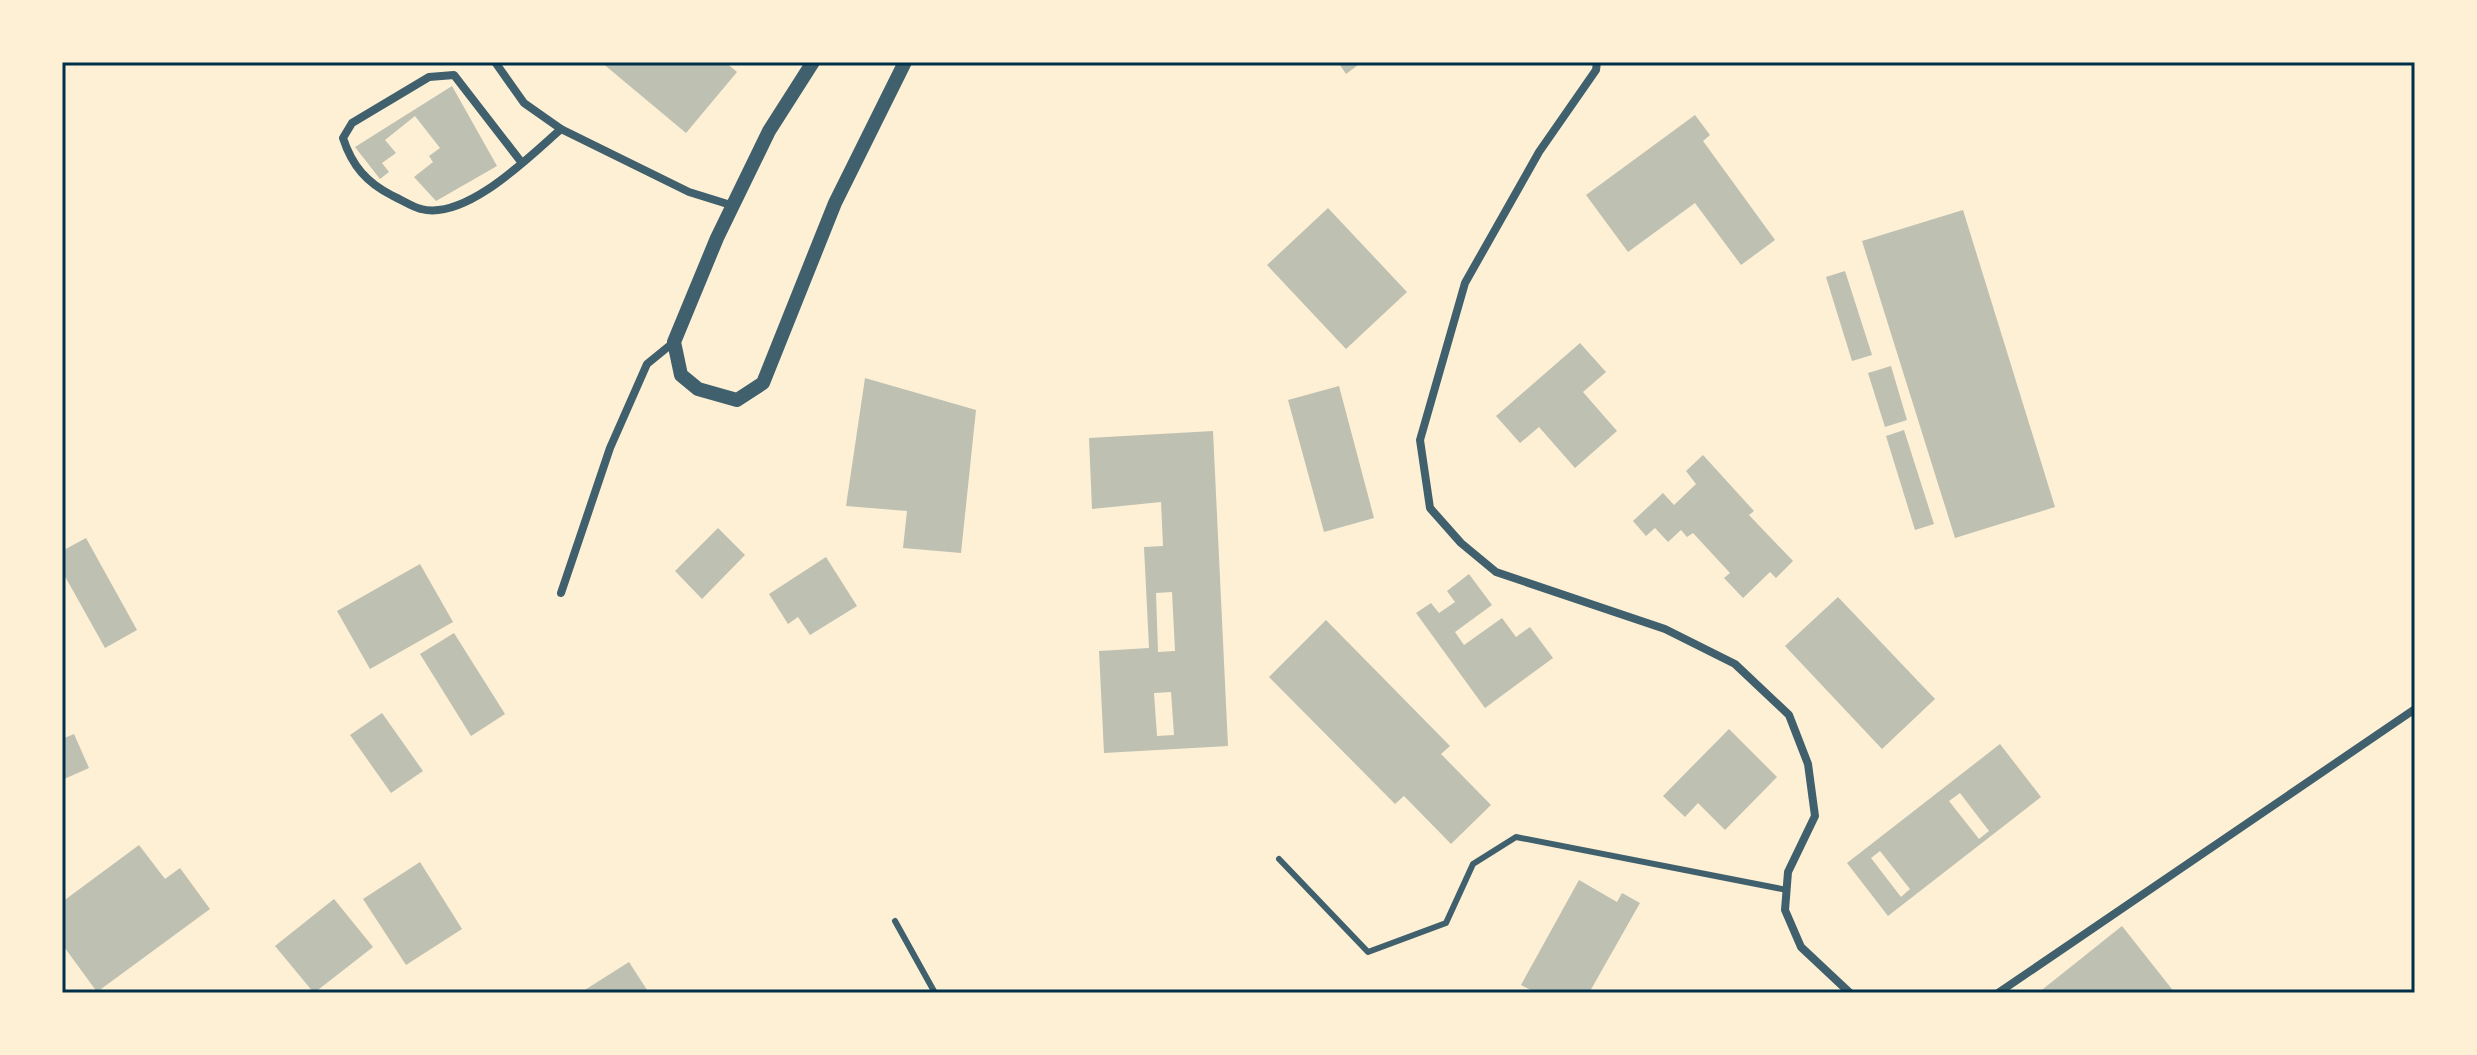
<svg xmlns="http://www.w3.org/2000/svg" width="2477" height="1055" viewBox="0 0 2477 1055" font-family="Raleway,sans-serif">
	<rect width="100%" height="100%" fill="#fdf0d5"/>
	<g fill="#bec0b2" fill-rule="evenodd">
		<path d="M601,62H725L737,72L686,133Z"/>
		<path d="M1338,62H1362L1346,74Z"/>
		<path d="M452,86L497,166L436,201L414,177L433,162L429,156L440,148L415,116L385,140L396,153L382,163L389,172L380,179L355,147Z"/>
		<path d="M1695,115L1710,135L1703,141L1775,240L1741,265L1695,203L1628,252L1586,195Z"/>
		<path d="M1328,208L1407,292L1346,349L1267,265Z"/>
		<path d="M1963,210L2055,507L1955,538L1862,241Z"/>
		<path d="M1845,271L1872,355L1852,361L1826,277Z"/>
		<path d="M1580,343L1606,372L1583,392L1617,431L1575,468L1539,427L1520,443L1496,416Z"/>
		<path d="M1891,366L1907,420L1885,427L1868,373Z"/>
		<path d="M865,378L976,410L961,553L903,548L907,511L846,506Z"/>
		<path d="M1339,386L1374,518L1324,532L1288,400Z"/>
		<path d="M1904,430L1934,524L1915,530L1886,436Z"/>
		<path d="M1213,431L1228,746L1104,753L1099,651L1149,648L1144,547L1163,546L1161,502L1092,509L1089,438ZM1172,592L1175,651L1158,652L1156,593ZM1171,692L1174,735L1157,736L1154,693Z"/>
		<path d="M1703,455L1754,511L1749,515L1793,561L1776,578L1770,572L1743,598L1724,578L1730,573L1693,533L1687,537L1681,530L1668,542L1655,528L1646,536L1633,521L1663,493L1674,505L1696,484L1686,471Z"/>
		<path d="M718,528L745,555L702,599L675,571Z"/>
		<path d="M86,538L137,630L105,648L62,571V551Z"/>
		<path d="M826,557L857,606L810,635L798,617L788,624L769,594Z"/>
		<path d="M420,564L453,622L370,669L337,611Z"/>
		<path d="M1469,574L1492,605L1455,632L1464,645L1502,618L1516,637L1530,627L1553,658L1485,708L1416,613L1431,603L1439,613L1455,602L1447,591Z"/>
		<path d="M1838,597L1935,699L1882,749L1785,646Z"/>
		<path d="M1326,620L1450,746L1441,754L1491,805L1451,844L1404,796L1395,804L1269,677Z"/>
		<path d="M454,633L505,714L471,736L420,654Z"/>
		<path d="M382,713L423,771L391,793L350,735Z"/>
		<path d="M1729,729L1777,777L1725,830L1698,803L1685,817L1663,796Z"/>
		<path d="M74,734L89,768L62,780V739Z"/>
		<path d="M2000,744L2041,797L1888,916L1847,863ZM1960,793L1989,831L1979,839L1949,801ZM1880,851L1910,889L1901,897L1871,858Z"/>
		<path d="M139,845L165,879L180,868L210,909L97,992L62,944V902Z"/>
		<path d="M420,862L462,929L406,965L363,899Z"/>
		<path d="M1579,880L1617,902L1622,893L1640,903L1589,993H1536L1521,985Z"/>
		<path d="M334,899L373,947L314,993L275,946Z"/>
		<path d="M2122,926L2175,993H2038Z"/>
		<path d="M629,962L649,993H580Z"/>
	</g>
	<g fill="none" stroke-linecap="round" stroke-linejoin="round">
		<g stroke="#3f606c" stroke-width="6">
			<path d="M1279,859L1368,952L1446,923L1473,864L1516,837L1787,890"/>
			<path d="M895,921L935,993"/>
		</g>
		<g stroke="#3f606c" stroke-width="8">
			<path d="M495,62L524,103L561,129L689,192L734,206"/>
			<path d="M1597,62L1596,70L1539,152L1465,283L1420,440L1430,508L1461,543L1496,572L1665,629L1735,664L1789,715L1808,764L1815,816L1788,872L1785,910L1801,947L1850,993"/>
			<path d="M522,163L454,75L429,77L352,123L343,138C352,166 367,183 393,196C402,200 412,207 421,209C466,221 530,156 561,129"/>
			<path d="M561,593L610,448L647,364L674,342"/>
			<path d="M1998,993L2415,709"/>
		</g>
		<path stroke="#3f606c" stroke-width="14" d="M813,62L769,131L717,238L674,342L681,375L698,389L737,400L763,383L835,203L905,62"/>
	</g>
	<rect width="2477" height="1055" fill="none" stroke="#fdf0d5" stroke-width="128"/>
	<rect x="64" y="64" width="2349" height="927" fill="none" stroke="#003049" stroke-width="3"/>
</svg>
